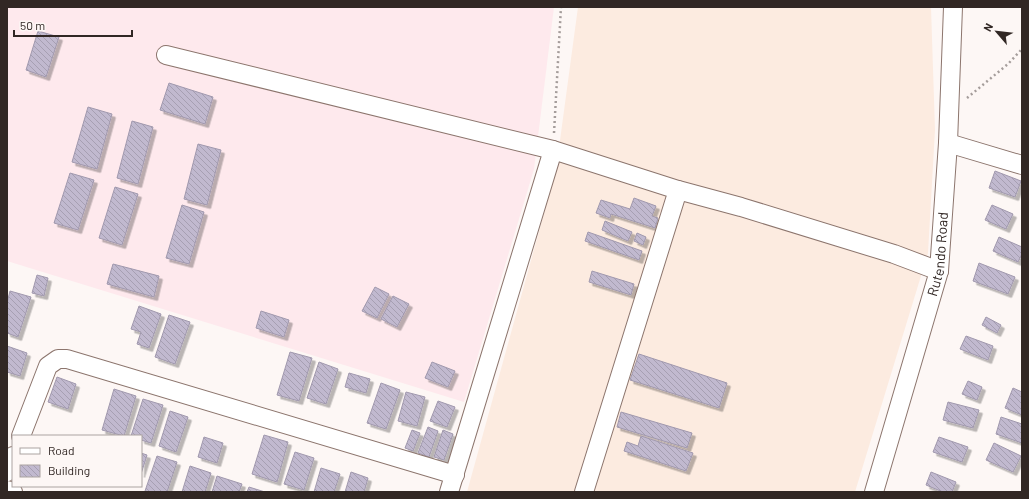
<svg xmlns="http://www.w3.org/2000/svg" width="1029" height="499" viewBox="0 0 1029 499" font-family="Barlow,sans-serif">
	<defs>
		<pattern id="building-back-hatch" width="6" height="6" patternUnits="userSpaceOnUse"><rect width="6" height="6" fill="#c1b9cf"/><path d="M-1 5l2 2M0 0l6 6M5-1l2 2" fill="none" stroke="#a69fb2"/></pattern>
		<filter id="shadow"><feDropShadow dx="3.5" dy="3.5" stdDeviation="0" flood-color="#0004"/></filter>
	</defs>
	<rect width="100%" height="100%" fill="#fdf7f5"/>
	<path fill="#fcebe0" d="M578,7H931L935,130L928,253L855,492H467L556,170Z"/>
	<path fill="#fee9ed" d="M7,7H554L534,169L464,402L7,261Z"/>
	<g fill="url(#building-back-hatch)" stroke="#a098ad" filter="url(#shadow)">
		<path d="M38,31L59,37L46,77L26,70Z"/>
		<path d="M169,83L213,97L205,124L160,110Z"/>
		<path d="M88,107L112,114L97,169L72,162Z"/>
		<path d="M132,121L153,127L138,184L117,178Z"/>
		<path d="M198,144L221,150L207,205L184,199Z"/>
		<path d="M995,171L1021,181L1015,197L989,188Z"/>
		<path d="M70,173L94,180L78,230L54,223Z"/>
		<path d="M115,187L138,194L122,245L99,238Z"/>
		<path d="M634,198L656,206L652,216L658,218L655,228L611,214L610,218L596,213L601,200L630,209Z"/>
		<path d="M182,205L204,212L189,264L166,258Z"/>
		<path d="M992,205L1013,214L1006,229L985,220Z"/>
		<path d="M605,221L632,232L628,241L602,230Z"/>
		<path d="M588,232L642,251L639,260L585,241Z"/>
		<path d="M637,233L646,237L643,245L634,241Z"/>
		<path d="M999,237L1022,247V254L1018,262L993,251Z"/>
		<path d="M979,263L1015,277L1008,294L973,281Z"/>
		<path d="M113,264L159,276L154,297L107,284Z"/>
		<path d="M592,271L634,284L631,295L589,282Z"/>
		<path d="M37,275L48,278L44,296L32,293Z"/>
		<path d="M375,287L389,294L377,318L362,311Z"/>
		<path d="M10,291L31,297L18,337L7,333V303Z"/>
		<path d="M393,296L409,304L397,327L381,319Z"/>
		<path d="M139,306L161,314L149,348L137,344L141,332L131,329Z"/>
		<path d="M261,311L289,320L284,337L256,328Z"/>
		<path d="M169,315L190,322L175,364L155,357Z"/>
		<path d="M986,317L1001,325L997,333L982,325Z"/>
		<path d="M966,336L993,346L988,360L960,349Z"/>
		<path d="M7,346L27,353L20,376L7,372Z"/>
		<path d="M290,352L312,358L299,401L277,395Z"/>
		<path d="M639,354L727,383L719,408L630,380Z"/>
		<path d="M319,362L338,369L326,404L307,398Z"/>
		<path d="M432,362L455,371L448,387L425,378Z"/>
		<path d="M349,373L370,379L366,393L345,387Z"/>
		<path d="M57,377L76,384L68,409L48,402Z"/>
		<path d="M968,381L982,387L977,400L962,394Z"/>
		<path d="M381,383L400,390L386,429L367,423Z"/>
		<path d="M1013,388L1022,392V415L1005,408Z"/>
		<path d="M114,389L136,396L124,436L102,430Z"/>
		<path d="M406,392L425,397L417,426L398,421Z"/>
		<path d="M143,399L163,405L151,443L141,440V436H131Z"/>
		<path d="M438,401L455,407L447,427L430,421Z"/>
		<path d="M948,402L979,410L973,428L943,420Z"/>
		<path d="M170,411L188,417L176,452L159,446Z"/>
		<path d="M621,412L692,433L687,448L617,427Z"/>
		<path d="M1001,417L1022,424V443L996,434Z"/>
		<path d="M428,427L438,431L429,457L418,453Z"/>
		<path d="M412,430L420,433L413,451L405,448Z"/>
		<path d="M443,430L453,434L444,460L434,457Z"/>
		<path d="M264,435L288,442L277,482L252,474Z"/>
		<path d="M641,436L693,453L686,471L624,451L627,442L638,446Z"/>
		<path d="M204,437L223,443L217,463L198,457Z"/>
		<path d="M939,437L968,447L962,462L933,452Z"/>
		<path d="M994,443L1021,456L1013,472L986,460Z"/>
		<path d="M295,452L314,458L304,490L284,484Z"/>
		<path d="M141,453L147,455L141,474Z"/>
		<path d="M157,456L177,462L167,492H149L145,491Z"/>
		<path d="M190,466L211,473L205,492H182Z"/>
		<path d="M321,468L340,474L334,492H314Z"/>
		<path d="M351,472L368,478L364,492H345Z"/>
		<path d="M931,472L956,482L952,492H943L926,485Z"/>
		<path d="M217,476L242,484L239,492H212Z"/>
		<path d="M249,487L265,492H247Z"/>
	</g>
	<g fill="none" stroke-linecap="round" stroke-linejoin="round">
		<defs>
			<g id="minor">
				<path d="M166,55L553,150L678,190L741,207L894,254L939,271"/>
				<path d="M948,143L1022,165"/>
				<path d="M21,436L48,366L58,359H67L455,475"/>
				<path d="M7,472L13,456"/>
				<path d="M7,490L13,492"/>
				<path d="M449,492L553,150"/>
				<path d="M584,492L678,190"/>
				<path id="s1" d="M874,492L939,271L948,143L953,7"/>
			</g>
		</defs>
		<use href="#minor" stroke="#8c756d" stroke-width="20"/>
		<g stroke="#a59d9b" stroke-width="2.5" stroke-dasharray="2 3" stroke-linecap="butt">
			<path d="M967,98L1008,64L1022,49"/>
			<path d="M554,133L561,7"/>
		</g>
		<use href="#minor" stroke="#fff" stroke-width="18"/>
	</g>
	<g text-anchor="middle" stroke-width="4" stroke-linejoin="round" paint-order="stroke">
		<g font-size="14" fill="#312724" stroke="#fdf7f5">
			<text dy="5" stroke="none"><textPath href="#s1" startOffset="247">Rutendo Road</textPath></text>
		</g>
	</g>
	<rect width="1029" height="499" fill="none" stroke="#312724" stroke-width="16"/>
	<rect x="12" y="435" width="130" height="52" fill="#fdf7f5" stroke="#aba4a1"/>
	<rect x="20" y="448" width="20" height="6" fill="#ffffff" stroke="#aba4a1"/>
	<text x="48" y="455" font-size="12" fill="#312724">Road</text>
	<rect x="20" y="465" width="20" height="12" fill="url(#building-back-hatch)" stroke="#aba4a1"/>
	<text x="48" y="475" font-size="12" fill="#312724">Building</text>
	<g transform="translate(997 32) rotate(298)" stroke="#fdf7f5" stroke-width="3" paint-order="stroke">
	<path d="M0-3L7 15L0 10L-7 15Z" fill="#312724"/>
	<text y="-6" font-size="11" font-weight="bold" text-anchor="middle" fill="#312724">N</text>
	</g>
	<path d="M14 30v6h118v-6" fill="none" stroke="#312724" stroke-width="2"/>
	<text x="20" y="30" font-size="12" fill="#312724" stroke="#fdf7f5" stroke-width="3" paint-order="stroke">50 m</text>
</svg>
